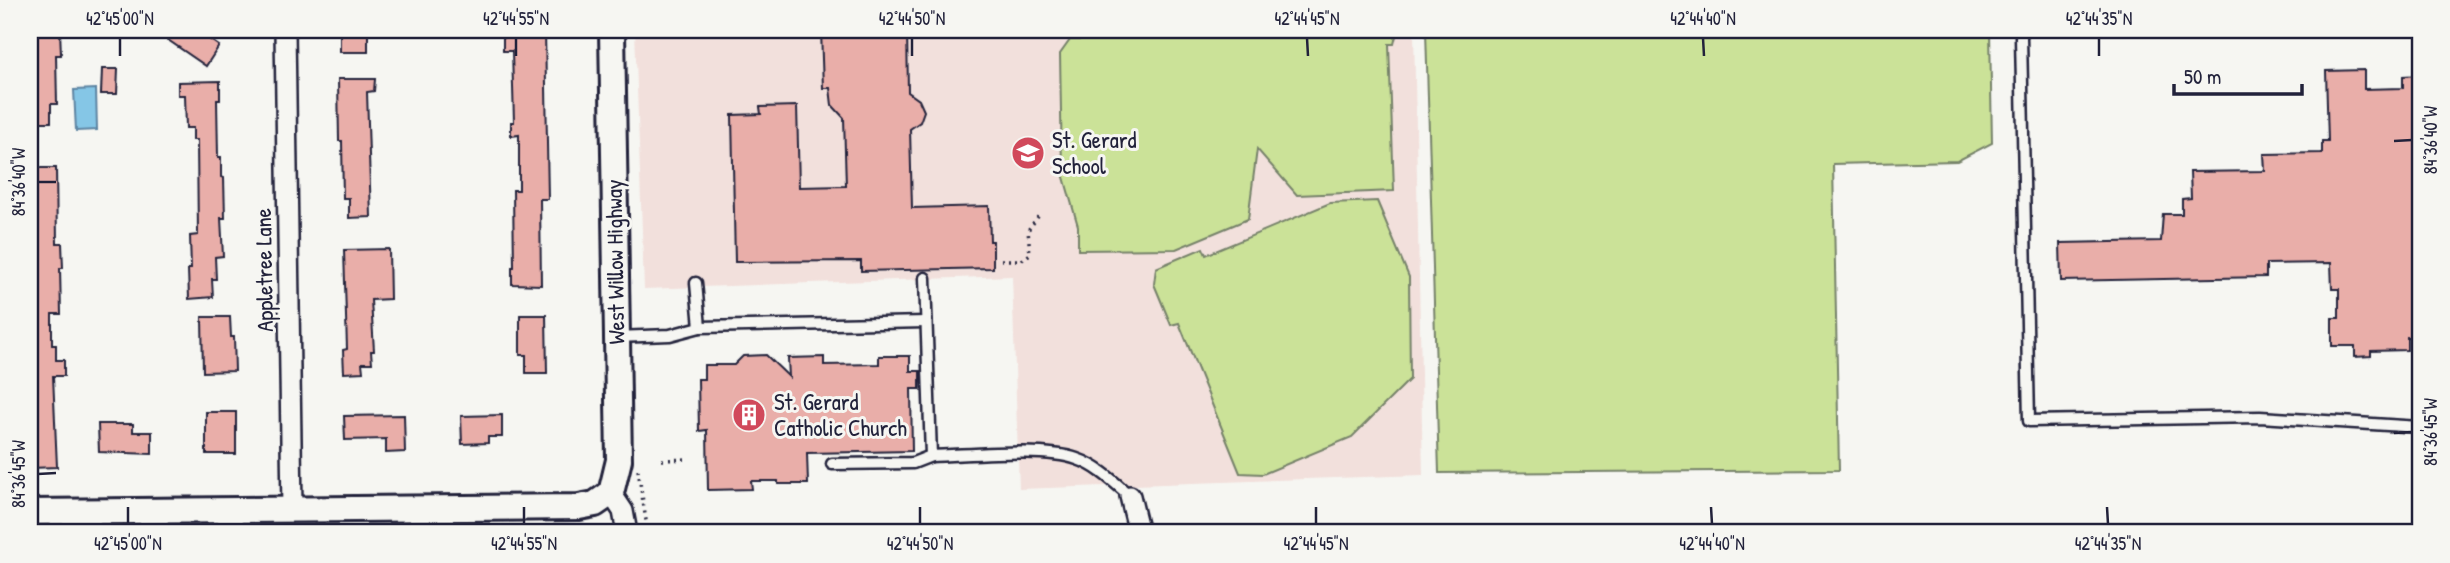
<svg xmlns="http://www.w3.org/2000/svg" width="2450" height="563" viewBox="0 0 2450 563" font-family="'Patrick Hand',sans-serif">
	<rect width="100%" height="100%" fill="#f6f6f2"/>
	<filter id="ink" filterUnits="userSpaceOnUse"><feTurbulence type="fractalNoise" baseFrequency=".0143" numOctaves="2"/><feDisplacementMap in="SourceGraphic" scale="14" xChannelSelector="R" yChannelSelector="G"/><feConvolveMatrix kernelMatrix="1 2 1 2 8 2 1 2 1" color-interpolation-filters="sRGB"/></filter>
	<g filter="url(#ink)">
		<path fill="#f2e0dc" d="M635,30H1414L1423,475L1019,489L1012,276L644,289Z"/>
		<g fill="#cbe298" stroke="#76826a" stroke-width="2">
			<path d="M1255,30H1395L1396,36L1394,44H1389L1394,191L1297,195L1257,149L1248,219L1176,249L1078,250V226L1062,170L1060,54L1070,40H1079L1080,35L1254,34Z"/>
			<path d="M1426,30H1990L1992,143L1957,161L1833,164L1839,470L1439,473Z"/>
			<path d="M1377,201L1409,277L1410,379L1352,437L1263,474L1240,473L1179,323L1171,325L1154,284L1156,268L1203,248L1206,255L1330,203Z"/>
		</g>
		<path fill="#85c6e6" stroke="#5d84a2" stroke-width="2" d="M96,89L97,130L76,131L74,90Z"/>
		<g fill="#e9aea9" stroke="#22223b" stroke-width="2">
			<path d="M30,30H60L61,55H56L57,104H51V122H30Z"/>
			<path d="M175,30H196L219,46L206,66L168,40Z"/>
			<rect x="340" y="30" width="28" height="22"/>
			<path d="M503,30H545L548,199H540L541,285L512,284V267H514L513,190H519V135L511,136V122H514L512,51H503Z"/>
			<path d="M821,30H907L908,92L919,100L924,111L920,122L910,129L912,208L989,206L990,241H993V268L861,271V261L735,262L732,115L761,114L760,107L797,106L799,187L846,186L844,118L832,105L830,88H823Z"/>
			<path d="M102,69H118L117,94H101Z"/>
			<path d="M2364,70V89L2403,88V76L2420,75V337H2407V350L2371,351V356L2355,357V346H2332V318H2339V289H2332L2331,263L2266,264V277L2061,281L2060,243L2161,241L2163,214H2182V199L2191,198L2190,172L2265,171L2264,154L2322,153V141H2328L2326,71Z"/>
			<path d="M338,79H375L374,91L367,92L371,217L349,218V198H343L342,141H339Z"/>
			<path d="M220,81V100H217L218,157H221V177L224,178L225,218H221L223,256L215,257L216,279H212L213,297L189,299L188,269H191L190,236L198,235L197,140H193V128H186L185,95H178V82Z"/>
			<path d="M32,168H56L57,243H62L63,268H60L61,314H52V345H56V360H64V376H53L57,467L30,468V429H32L30,400V294H32L30,178H33Z"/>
			<path d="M389,249L390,299L371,300L374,351H371L372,363H362L363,372L344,373L343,350L347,349L344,250Z"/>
			<path d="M520,315H546L547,373H526V355H520Z"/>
			<path d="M202,317H230L231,337H234L235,371L203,372Z"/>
			<path d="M766,355L789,377L788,358L824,357V365L879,364V356H910V371H920V389H911L912,451L807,453L808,484H778V481H751L752,489L708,490L707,430L699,431L698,379H704V365H734L743,356Z"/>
			<rect x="206" y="412" width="30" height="42"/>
			<path d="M404,415L405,452L386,453V439L345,440L344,416Z"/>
			<path d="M502,415V437H488V443L462,444L461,416Z"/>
			<path d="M98,424H133V432H152V454L99,452Z"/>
		</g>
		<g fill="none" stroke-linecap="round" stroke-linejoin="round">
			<defs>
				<g id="service">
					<path d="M2023,30L2021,37L2029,421L2260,417L2420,427"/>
					<path d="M925,278L931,456C970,455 1044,447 1077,459C1098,466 1114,482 1130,496"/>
					<path d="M696,283L700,327"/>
					<path d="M616,337L670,335L700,327L926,322"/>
					<path d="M832,464L913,463L931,456"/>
				</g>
				<g id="minor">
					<path d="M285,30L292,509"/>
					<path d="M611,493L623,511L627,533"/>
					<path d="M1130,496L1139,533"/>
				</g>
				<path id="tertiary" d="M30,512L579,507L595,504L611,493L619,460L612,30"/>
			</defs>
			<use href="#service" stroke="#22223b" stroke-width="15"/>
			<use href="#minor" stroke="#22223b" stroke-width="24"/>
			<use href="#tertiary" stroke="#22223b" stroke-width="30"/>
			<g stroke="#22223b" stroke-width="3.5" stroke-dasharray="2 5" stroke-linecap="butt">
				<path d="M1001,260H1022L1030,254L1028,230L1040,214"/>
				<path d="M662,460L688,459"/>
				<path d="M638,470L648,533"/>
			</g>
			<use href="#service" stroke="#f6f6f2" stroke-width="10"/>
			<use href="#minor" stroke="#f6f6f2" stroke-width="19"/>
			<use href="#tertiary" stroke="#f6f6f2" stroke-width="24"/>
		</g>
	</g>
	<path fill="none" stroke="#22223b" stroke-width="2.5" d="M120,38V56M516,38V56M912,38V56M1307,38L1308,56M1703,38L1704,56M2099,38V56M2394,141L2412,140M38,182H56M2394,433L2412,432M38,474L56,473M128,507V524M524,507V524M920,507V524M1316,507V524M1711,507L1712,524M2107,507L2108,524"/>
	<defs>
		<symbol id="school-disc" viewBox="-11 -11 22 22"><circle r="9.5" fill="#d1495b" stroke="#f6f6f2"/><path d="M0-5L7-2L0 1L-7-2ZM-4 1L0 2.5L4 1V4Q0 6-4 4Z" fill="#fff"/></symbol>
		<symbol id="building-disc" viewBox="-11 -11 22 22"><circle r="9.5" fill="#d1495b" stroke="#f6f6f2"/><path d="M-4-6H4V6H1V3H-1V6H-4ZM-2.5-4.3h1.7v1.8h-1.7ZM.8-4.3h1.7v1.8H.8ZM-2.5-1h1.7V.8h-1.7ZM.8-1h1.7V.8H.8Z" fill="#fff"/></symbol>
	</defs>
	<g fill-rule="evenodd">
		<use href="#school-disc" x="1009" y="134" width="38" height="38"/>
		<use href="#building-disc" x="730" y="396" width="38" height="38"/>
	</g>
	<g text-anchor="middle" stroke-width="6" stroke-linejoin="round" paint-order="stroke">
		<g font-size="23" fill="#22223b" stroke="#f6f6f2" text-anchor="start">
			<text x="1052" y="148">St. Gerard<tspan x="1052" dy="26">School</tspan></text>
			<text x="774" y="410">St. Gerard<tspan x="774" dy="26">Catholic Church</tspan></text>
		</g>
		<g font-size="23" fill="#22223b" stroke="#f6f6f2">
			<text transform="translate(615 262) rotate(-91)" y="8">West Willow Highway</text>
			<text transform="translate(264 270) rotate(-91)" y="8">Appletree Lane</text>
		</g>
	</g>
	<rect width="2450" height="563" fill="none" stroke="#f6f6f2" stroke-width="77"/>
	<path d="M2174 84v10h128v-10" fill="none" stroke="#22223b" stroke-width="3.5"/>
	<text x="2184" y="84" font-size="21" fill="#22223b" stroke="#f6f6f2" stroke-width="5" paint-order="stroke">50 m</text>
	<rect x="38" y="38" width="2374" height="486" fill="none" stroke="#22223b" stroke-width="2.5"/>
	<g font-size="18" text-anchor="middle" fill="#22223b">
		<text x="120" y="25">42°45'00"N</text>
		<text x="516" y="25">42°44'55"N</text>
		<text x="912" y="25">42°44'50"N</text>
		<text x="1307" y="25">42°44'45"N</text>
		<text x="1703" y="25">42°44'40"N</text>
		<text x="2099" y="25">42°44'35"N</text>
		<text transform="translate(2431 140) rotate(-90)" y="6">84°36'40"W</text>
		<text transform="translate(19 182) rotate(-90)" y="6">84°36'40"W</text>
		<text transform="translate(2431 432) rotate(-90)" y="6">84°36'45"W</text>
		<text transform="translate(19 474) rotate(-90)" y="6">84°36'45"W</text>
		<text x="128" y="550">42°45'00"N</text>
		<text x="524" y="550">42°44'55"N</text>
		<text x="920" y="550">42°44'50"N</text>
		<text x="1316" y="550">42°44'45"N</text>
		<text x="1712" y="550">42°44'40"N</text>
		<text x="2108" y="550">42°44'35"N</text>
	</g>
</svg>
